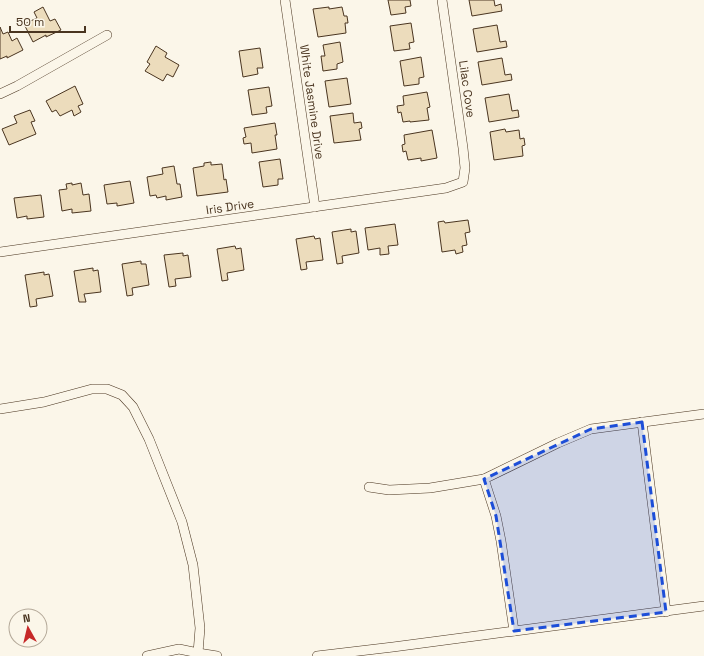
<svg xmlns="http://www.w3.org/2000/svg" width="704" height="656" viewBox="0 0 704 656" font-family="'Space Grotesk',sans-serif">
	<rect width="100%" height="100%" fill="#fbf6e9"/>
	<g fill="#ecdcbc" stroke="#4a3520">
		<path d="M388,0H410L411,6L405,7L406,13L391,15Z"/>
		<path d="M469,0H494L495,6L501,4L502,11L472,16Z"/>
		<path d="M43,7L50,21L55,19L61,30L46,37V35L33,42L24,24L37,18L34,12Z"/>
		<path d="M329,7V9L342,7L344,16H347L348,23H345L346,33L318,37L313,9Z"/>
		<path d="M411,23L414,42L409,43L410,49L394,51L390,26Z"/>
		<path d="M497,25L500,42L506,41L507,47L477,52L473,29Z"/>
		<path d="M0,27L3,34L8,32L12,41L17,38L23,50L7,58V56L0,59Z"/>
		<path d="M340,42L343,62L337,64V69L323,71L321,56H325L323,45Z"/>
		<path d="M156,46L167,53L165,57L179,65L173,77L167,74L163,81L145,71L150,64L147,62Z"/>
		<path d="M260,48L263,68H257L258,74L243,77L239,51Z"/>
		<path d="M421,57L424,77L419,78V84L404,86L400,61Z"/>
		<path d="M502,58L505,75L511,74L512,80L482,85L478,62Z"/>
		<path d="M347,78L351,104L329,107L325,81Z"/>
		<path d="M75,86L83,104L78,106L81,112L74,116L72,110L60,116L56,110L52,112L46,101Z"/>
		<path d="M269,87L272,106L266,107L267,113L252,115L248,90Z"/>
		<path d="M427,92L430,107L427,108L429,120L410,122V121L403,122L401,112L398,113L397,106L404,105L403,96Z"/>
		<path d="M509,94L512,111L518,110L519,117L489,122L485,98Z"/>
		<path d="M30,110L35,121L31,122L36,134L9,145L2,129L17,123L14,116Z"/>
		<path d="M353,113L354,123L361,122L362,128L359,129L361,140L334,143L330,116Z"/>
		<path d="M275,123L277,135H275L277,149L252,153L251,143L244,144L243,138L246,137L244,128Z"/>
		<path d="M505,129L506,132L519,130L520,139L524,138L525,145L522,146L523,156L494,160L490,132Z"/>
		<path d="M432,130L437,158L421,161V158L408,160L406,151L403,152L402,145L405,144L404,135Z"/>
		<path d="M280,159L283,179H278V185L263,187L259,162Z"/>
		<path d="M211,162V165L222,164L224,180L226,179L228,192L197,196L193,168L204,166V163Z"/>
		<path d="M174,166L177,184H180L182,197L166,200V196L157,198L156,195L150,196L147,177L163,174L162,168Z"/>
		<path d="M130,181L134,203L117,206V203L107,204L104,185Z"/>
		<path d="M72,183V185L81,183L83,195L89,194L91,211L72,213V209L62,211L59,190L67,189L66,184Z"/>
		<path d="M41,195L44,217L27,219V216L17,218L14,198Z"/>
		<path d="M468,220L470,232L465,233L467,245L462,246L463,252L456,254L455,250L442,252L438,222L444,221L445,223Z"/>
		<path d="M395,224L398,245L388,246L389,254L380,255V248L368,250L365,228Z"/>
		<path d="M351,229V232L356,231L359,253L342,256L343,263L337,264L332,232Z"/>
		<path d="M314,236L315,239L320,238L323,260L306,262L307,269L301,270L296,239Z"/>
		<path d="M235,246L236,249L241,248L244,270L227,273L228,280L222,281L217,249Z"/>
		<path d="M183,253V256L188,255L191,277L175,279L176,286L169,287L164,255Z"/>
		<path d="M141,261V264H146L149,285L132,288L133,295L127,296L122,264Z"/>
		<path d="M93,268V271L98,270L101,292L84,294L86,302H79L74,271Z"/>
		<path d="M44,272V275L49,274L53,296L36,299L37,306L30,307L25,275Z"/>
	</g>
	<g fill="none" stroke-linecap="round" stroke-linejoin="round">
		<defs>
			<g id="minor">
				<path d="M285,0L315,207"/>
				<path d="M0,94L17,86L107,35"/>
				<path d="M0,252L446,188L463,182L465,168L463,148L442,0"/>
				<path d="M0,409L44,402L92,389H107L122,395L133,407L149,439L182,522L193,565L200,628L198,653L179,649L147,656"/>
				<path d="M642,422L666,612"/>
				<path d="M369,487L389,490L430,488L484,479"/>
				<path d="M514,631L501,541L496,516L484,479L558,443L591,429L704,414"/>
				<path d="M198,656V653L217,656"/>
				<path d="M317,656L393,647L704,606"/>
			</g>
		</defs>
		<use href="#minor" stroke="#4a3520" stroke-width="10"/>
		<use href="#minor" stroke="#fbf6e9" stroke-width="9"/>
	</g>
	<path fill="#1d4ed8" fill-opacity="0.2" stroke="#1d4ed8" stroke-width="3" stroke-dasharray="8 5" stroke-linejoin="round" d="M642,422L666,612L514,631L496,516L484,479L591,429Z"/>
	<g text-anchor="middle" stroke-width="3" stroke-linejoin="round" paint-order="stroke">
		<g font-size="12" fill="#4a3520" stroke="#fbf6e9">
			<text transform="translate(467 89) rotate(82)" y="4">Lilac Cove</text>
			<text transform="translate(312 102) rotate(82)" y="4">White Jasmine Drive</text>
			<text transform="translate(230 207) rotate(-8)" y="4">Iris Drive</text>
		</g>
	</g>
	<g transform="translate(28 628) rotate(352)"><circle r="19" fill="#fbf6e9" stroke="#b4a999"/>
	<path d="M0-3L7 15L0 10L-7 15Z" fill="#c62828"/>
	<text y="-6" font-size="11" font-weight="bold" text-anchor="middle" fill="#4a3520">N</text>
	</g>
	<path d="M10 26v6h75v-6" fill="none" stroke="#4a3520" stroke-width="2"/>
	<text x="16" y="26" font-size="12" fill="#4a3520" stroke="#fbf6e9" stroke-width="3" paint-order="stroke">50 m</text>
</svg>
